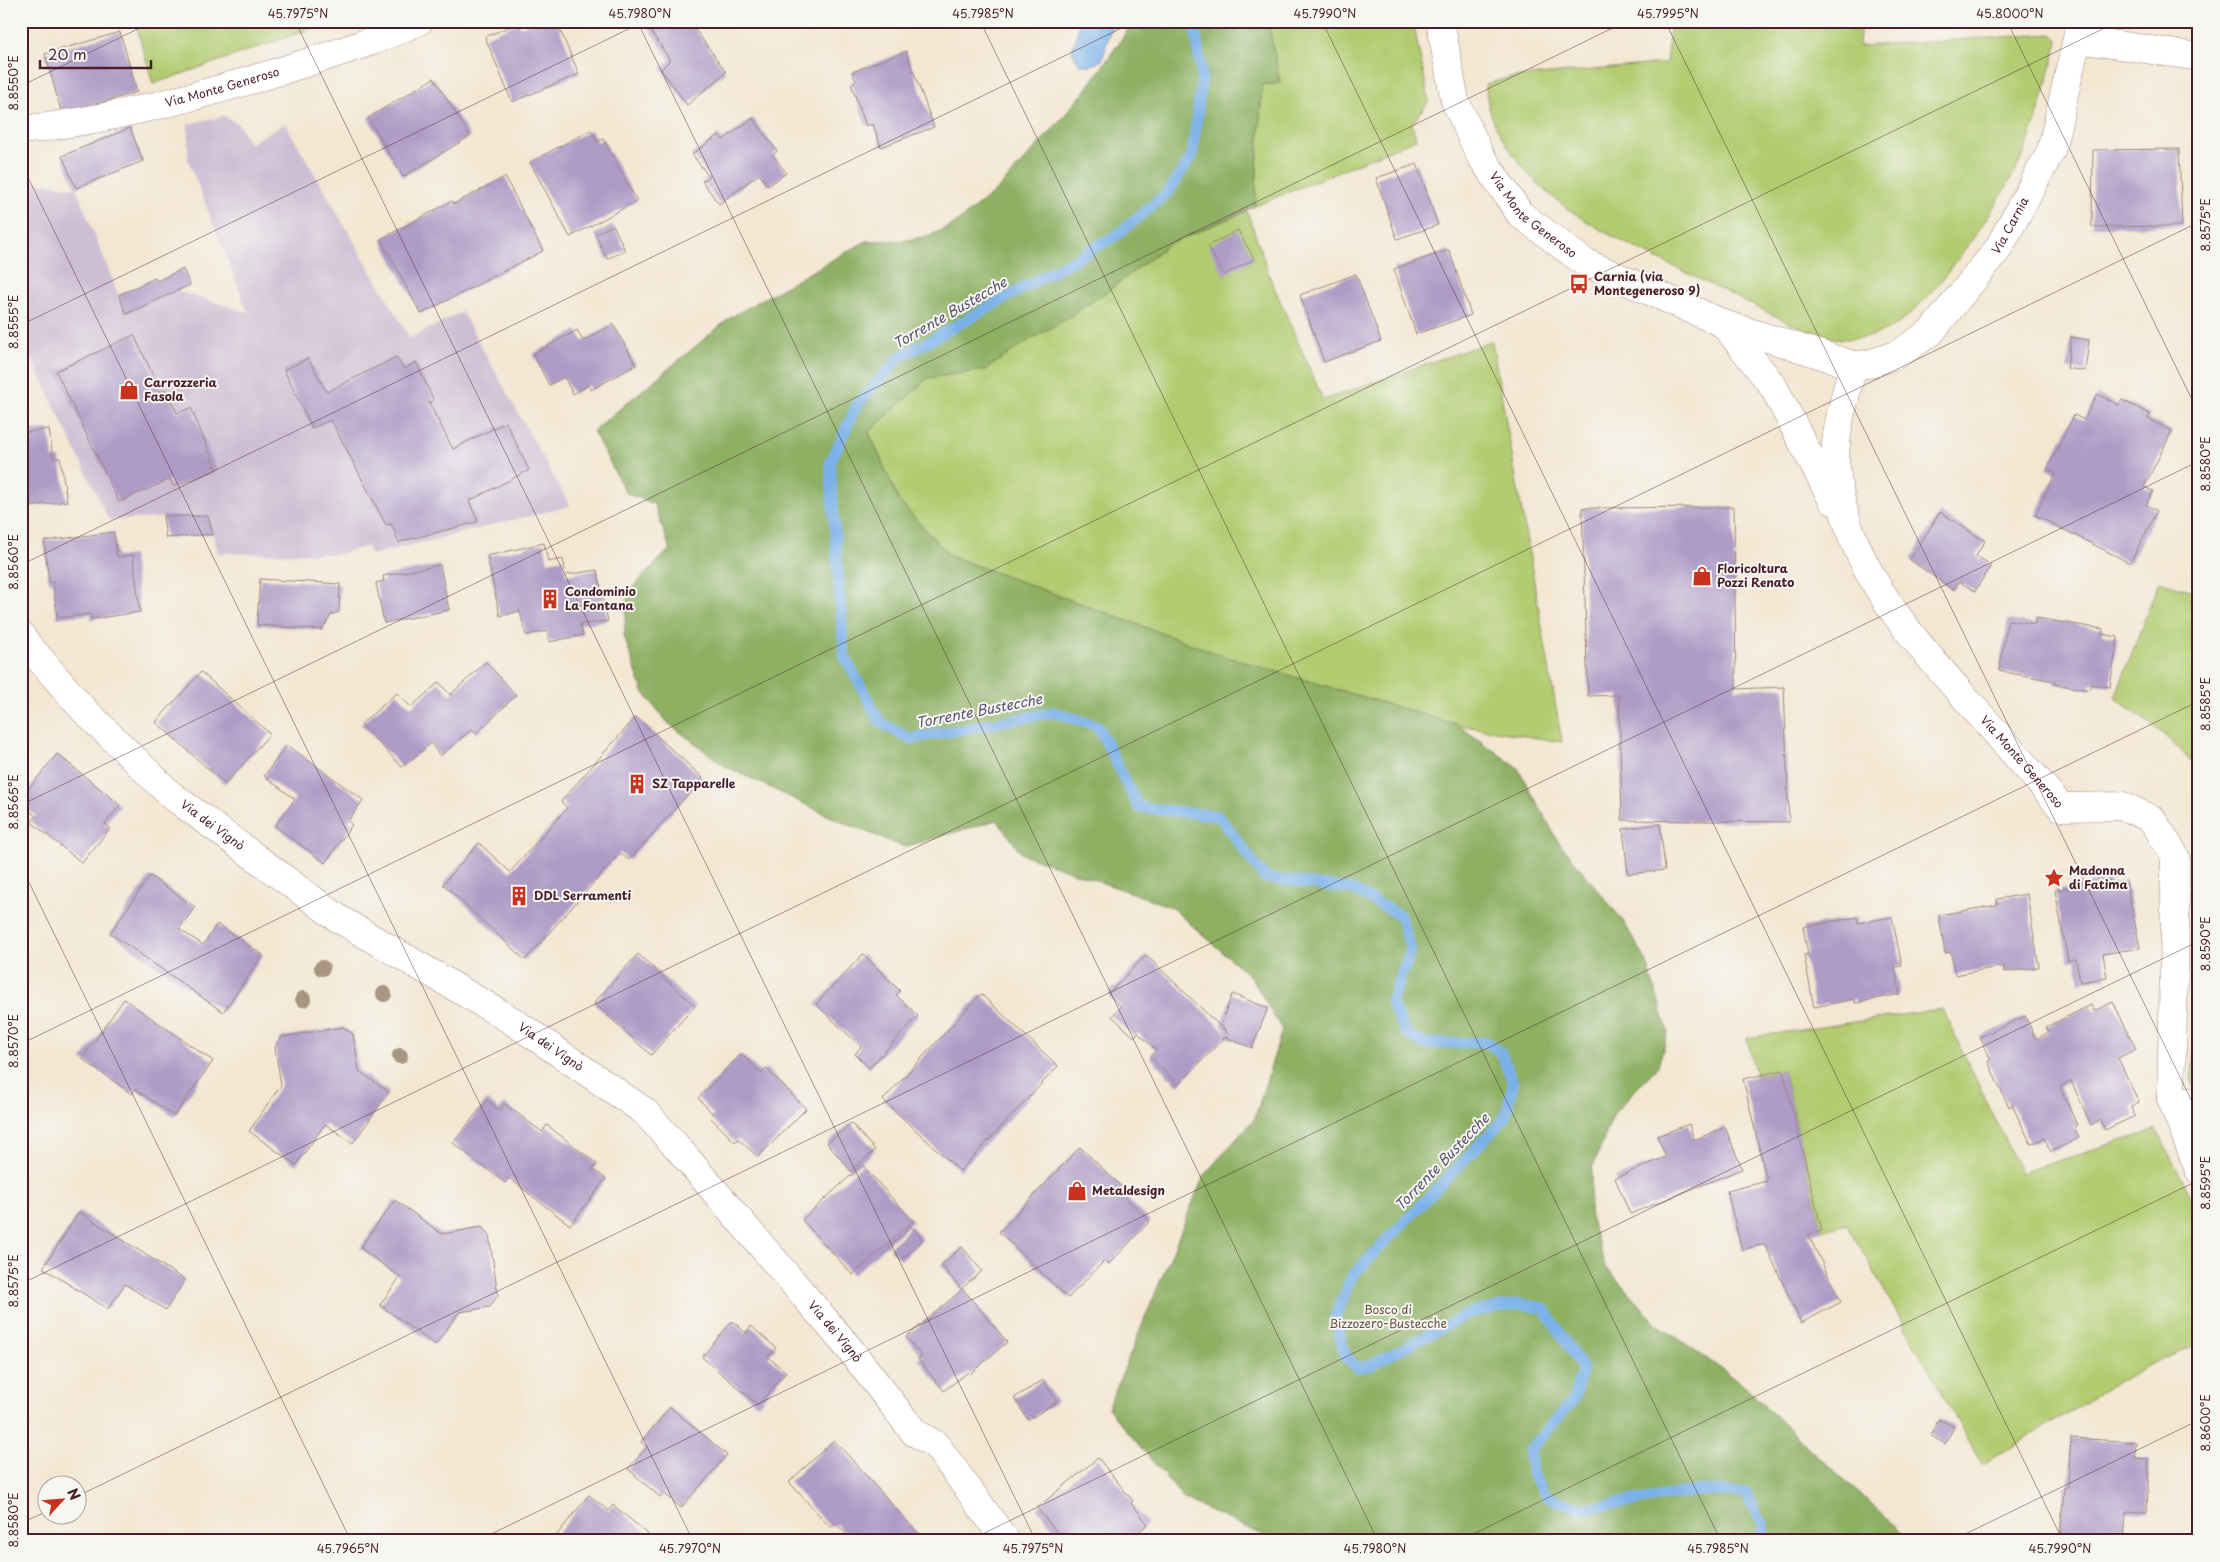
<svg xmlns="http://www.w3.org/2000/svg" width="2220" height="1562" viewBox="0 0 2220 1562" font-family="'Playpen Sans',sans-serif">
	<rect width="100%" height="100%" fill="#f6f6f2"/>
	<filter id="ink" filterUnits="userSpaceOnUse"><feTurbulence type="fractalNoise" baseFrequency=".02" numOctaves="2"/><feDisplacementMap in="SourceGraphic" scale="10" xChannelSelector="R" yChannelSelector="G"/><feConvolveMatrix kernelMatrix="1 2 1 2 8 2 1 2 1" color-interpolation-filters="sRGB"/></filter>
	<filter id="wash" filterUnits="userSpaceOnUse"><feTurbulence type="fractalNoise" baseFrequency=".0096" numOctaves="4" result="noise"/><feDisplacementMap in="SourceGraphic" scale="20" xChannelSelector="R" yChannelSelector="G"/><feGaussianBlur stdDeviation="1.12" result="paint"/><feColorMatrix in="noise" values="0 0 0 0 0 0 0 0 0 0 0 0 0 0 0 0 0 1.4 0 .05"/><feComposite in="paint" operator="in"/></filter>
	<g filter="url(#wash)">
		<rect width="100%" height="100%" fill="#f3e7d2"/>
		<path fill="#cdbed3" d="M224,116L240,125L249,144L285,123L410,338L462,312L570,506L371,555L367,546L339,554L218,553L208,516L109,520L21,337V180L76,188L126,314L177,291L248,312L188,160V124Z"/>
		<g fill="#b2cc71" stroke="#7e764e">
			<path d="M135,21H333L153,84Z"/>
			<path d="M1268,21H1413L1429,101L1412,124L1416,139L1255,206L1262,85L1280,83Z"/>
			<path d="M1671,21H1861L1859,46L2052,34L2058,40C2048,78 2039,117 2024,153C2006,195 1925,318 1883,332C1847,345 1826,338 1792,324C1754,306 1717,288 1679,269C1613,237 1550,211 1508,147C1495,127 1486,109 1486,84L1507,78L1666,63Z"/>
			<path d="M1247,211L1271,280L1323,400L1492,341L1562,742L1458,725L1227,657L950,556L899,501L869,432L928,378L985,370L1029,340L1070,317L1112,288L1167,245Z"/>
			<path d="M2159,581L2199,593V770L2195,764L2161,732L2115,698Z"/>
			<path d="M1942,1009L2021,1173L2156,1129L2199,1212V1343L2146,1366L1982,1465L1847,1224L1822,1231L1783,1070L1756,1076L1747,1038Z"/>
			<path d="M2199,1017V1103L2191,1080Z"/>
		</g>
		<path fill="#8db063" stroke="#6c6847" d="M1134,21H1268L1280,83L1262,85L1255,206L1167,245L1112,288L1070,317L1029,340L985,370L928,378L869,432L899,501L950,556L1227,657L1458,725L1518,768L1558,841L1623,921L1646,960L1668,1032L1658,1066L1614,1113L1592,1169L1589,1213L1605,1266L1656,1323L1740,1382L1812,1451L1889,1519L1906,1541H1276L1184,1499L1108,1408L1204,1175L1255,1118L1282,1030L1251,977L1171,907L1022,854L997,820L904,847L842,822L725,766L668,723L643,692L624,636L628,592L670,549L654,504L626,493L593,431L731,317L866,241L909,240L931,235L956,223L996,191L1050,132L1086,90Z"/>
		<path fill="#7ab1e9" stroke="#62688a" d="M1080,21H1110L1112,25L1102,60L1090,66L1080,64L1072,52Z"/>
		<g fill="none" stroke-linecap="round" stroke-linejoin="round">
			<path stroke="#7ab1e9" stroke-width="11" d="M1194,21L1202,77L1192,156L1169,191L1117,235L899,358L857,405L830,463L844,655L880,722L910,739L1054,712L1098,726L1138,807L1219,816L1265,878L1351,889L1400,915L1411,950L1391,1003L1406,1033L1423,1044L1487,1042L1502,1054L1513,1084L1505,1118L1352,1276L1335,1318L1345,1355L1357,1368L1371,1365L1472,1312L1519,1304L1544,1308L1583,1369L1573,1400L1530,1450L1531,1472L1546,1496L1581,1509L1703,1490L1745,1493L1763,1523L1761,1541"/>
		</g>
		<g id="blocks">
			<g fill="#ae9bc6">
				<path d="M535,21H556L579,74L512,102L485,37L518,23L520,27Z"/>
				<path d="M644,21H689L726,72L687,105L661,69L670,60Z"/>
				<path d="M1598,21H1649L1650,23L1598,27Z"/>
				<path d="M120,32L137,92L62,114L45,54Z"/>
				<path d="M906,51L934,127L881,147L873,124L866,126L851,84L856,81L852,72Z"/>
				<path d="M434,78L470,136L403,177L368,118Z"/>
				<path d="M753,118L777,151L773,155L786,173L768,186L759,174L719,204L702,181L709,177L692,154L719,135L723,140Z"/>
				<path d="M130,128L143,161L76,188L62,156Z"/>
				<path d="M591,130L597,142L603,139L637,201L570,237L530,162Z"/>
				<path d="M2179,149L2182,226L2092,227L2093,150Z"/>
				<path d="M1417,164L1438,225L1397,239L1376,178Z"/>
				<path d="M505,177L543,251L421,314L381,239L452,201L454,204Z"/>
				<path d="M613,225L625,250L607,259L595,234Z"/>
				<path d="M1238,230L1254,259L1224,275L1208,246Z"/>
				<path d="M1449,250L1471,315L1416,334L1394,269Z"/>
				<path d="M183,269L190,285L126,314L119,295L155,278L157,281Z"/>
				<path d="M1356,274L1381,341L1324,362L1300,295Z"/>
				<path d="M613,324L636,365L591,390L589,385L573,394L564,377L549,385L533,354L577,330L583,341Z"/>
				<path d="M134,335L161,392L166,390L177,413L191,408L217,470L173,486L170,479L119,502L56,371Z"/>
				<path d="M2071,337L2089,340L2085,371L2067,368Z"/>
				<path d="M396,357L404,369L416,362L434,401L429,403L453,449L506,422L529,470L469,501L478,522L399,542L391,524L386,525L331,420L312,428L284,370L308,358L327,392Z"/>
				<path d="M2097,394L2119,405L2122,400L2150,414L2148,419L2172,431L2144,487L2153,491L2146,505L2157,511L2130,563L2035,515L2056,473L2047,469L2074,415L2084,420Z"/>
				<path d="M49,429L53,458H60L67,501L21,508V433Z"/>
				<path d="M1734,507L1736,689L1784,687L1789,822L1622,820L1619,695L1588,696L1582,508Z"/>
				<path d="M1940,512L1985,541L1976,556L1991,565L1975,591L1959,582L1953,590L1910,560Z"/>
				<path d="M163,516H208L213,534L166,538Z"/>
				<path d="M114,532L117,557L133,555L140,612L91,619V614L57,618L53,582H49L44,541Z"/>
				<path d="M544,543L548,562L563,559L566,575L597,570L608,621L580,624L583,635L549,642L547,631L526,635L520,611L500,616L487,556Z"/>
				<path d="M440,565L449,610L384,623L376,583L384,581L383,576Z"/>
				<path d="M260,579L340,584L339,612L331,615L322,630L257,625Z"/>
				<path d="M2036,618L2103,629L2102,634L2118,637L2110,687L2091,684L2090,690L2054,684L2055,681L1999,671L2008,620L2035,624Z"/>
				<path d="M486,662L516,695L476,734L472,729L440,756L431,743L402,767L361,724L397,693L411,707L439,682L450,695Z"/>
				<path d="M201,672L270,734L225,784L156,722Z"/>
				<path d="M636,717L703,778L629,860L620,853L525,960L443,884L479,843L510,872L567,808L561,801Z"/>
				<path d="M287,745L363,800L348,821L352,825L325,863L275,826L295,799L264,776Z"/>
				<path d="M57,754L120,805L105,824L110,828L82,863L31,822L36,816L21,804V798Z"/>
				<path d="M1660,824L1665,870L1628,874L1623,829Z"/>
				<path d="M150,876L195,907L179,929L203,945L217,924L263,955L223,1012L110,933Z"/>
				<path d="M2110,880V884L2126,881L2140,948L2103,954L2107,978L2080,982L2076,959L2068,961L2055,890Z"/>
				<path d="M2027,894L2039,967L2004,972V966L1955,975L1951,952L1945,953L1939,915L1997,905V899Z"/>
				<path d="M1857,917L1858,923L1892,917L1902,966L1895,967L1900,994L1855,1003V999L1814,1007L1804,955L1808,954L1803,927Z"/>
				<path d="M638,954L695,1006L651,1055L594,1003Z"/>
				<path d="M863,954L900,991L896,995L918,1016L869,1068L855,1054L861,1047L816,1004Z"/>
				<path d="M1146,955L1228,1034L1221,1024L1232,994L1268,1008L1252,1048L1225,1037L1178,1085L1150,1057L1156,1050L1138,1033L1134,1037L1112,1016L1121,1007L1108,994Z"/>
				<path d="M981,994L1058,1066L960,1171L883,1100Z"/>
				<path d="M124,999L213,1061L174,1116L135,1089L132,1094L82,1059Z"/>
				<path d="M2113,1002L2136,1049L2118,1058L2139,1103L2131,1107L2135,1116L2105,1130L2101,1120L2091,1125L2071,1081L2060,1087L2077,1125L2074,1127L2079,1138L2051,1152L2044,1138L2031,1144L2012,1105L2009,1107L1998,1084L1988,1061L1991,1060L1980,1037L2025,1016L2036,1039L2049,1032L2046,1027L2091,1005L2094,1011Z"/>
				<path d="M343,1027L353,1034L359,1071L389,1092L353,1143L325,1124L296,1165L249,1131L281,1085L275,1047L282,1037Z"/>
				<path d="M741,1054L761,1073L766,1068L806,1109L758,1157L738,1139L735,1142L711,1118L714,1115L698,1098Z"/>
				<path d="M1783,1070L1822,1231L1808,1234L1841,1302L1801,1323L1765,1244L1742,1250L1727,1191L1767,1181L1743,1079Z"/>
				<path d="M487,1100L499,1110L505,1104L542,1132L547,1125L597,1164L593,1169L606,1179L570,1225L509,1178L505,1183L453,1143Z"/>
				<path d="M851,1123L875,1150L851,1171L827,1143Z"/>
				<path d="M1689,1124L1694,1140L1725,1127L1742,1169L1630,1214L1615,1178L1666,1157L1657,1136Z"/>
				<path d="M1080,1147L1126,1191L1123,1195L1150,1221L1109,1264L1105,1260L1068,1298L999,1232Z"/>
				<path d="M862,1165L913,1221L853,1275L802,1220Z"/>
				<path d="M395,1200L442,1234L482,1227L489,1235L498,1295L490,1307L459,1312L435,1345L380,1305L400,1277L360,1248Z"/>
				<path d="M79,1212L185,1280L166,1310L125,1284L108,1309L43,1268Z"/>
				<path d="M911,1226L923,1239L901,1260L889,1248Z"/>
				<path d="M962,1247L982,1271L961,1289L941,1265Z"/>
				<path d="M963,1289L1007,1342L970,1374L968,1372L944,1391L918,1359L922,1356L906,1337Z"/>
				<path d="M732,1321L746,1333L751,1326L776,1348L768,1357L786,1372L758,1405L702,1357Z"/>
				<path d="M1043,1380L1057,1402L1028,1420L1014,1398Z"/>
				<path d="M670,1407L727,1455L681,1508L664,1493L660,1497L628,1469L647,1447L641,1442Z"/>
				<path d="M1939,1419L1954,1427L1945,1444L1930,1435Z"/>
				<path d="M2071,1438L2136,1442L2135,1458L2149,1459L2147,1513L2126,1512L2124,1541L2060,1538L2064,1487H2068Z"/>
				<path d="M834,1440L925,1541H845L848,1536L837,1524L830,1527L789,1482Z"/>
				<path d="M1098,1458L1133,1501L1131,1503L1148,1524L1128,1541H1064L1037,1508Z"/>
				<path d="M589,1495L609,1511L613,1505L648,1534L642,1541H552Z"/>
			</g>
		</g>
	</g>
	<g filter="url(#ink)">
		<use href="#blocks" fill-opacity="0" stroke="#9e837e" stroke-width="1"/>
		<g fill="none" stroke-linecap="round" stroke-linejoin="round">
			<defs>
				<g id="minor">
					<path id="s1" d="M1440,21L1455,101L1480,155L1520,214L1584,262L1724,324L1853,365L1869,364L1898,354L1931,332L1998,249L2051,151L2077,39L2079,21"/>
					<path d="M2077,39L2199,57"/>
					<path id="s2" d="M21,130C112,120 200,96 287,69C333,54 375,42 419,21"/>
					<path d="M1724,324L1773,386L1833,501"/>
					<path id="s3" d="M1853,365C1846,395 1832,438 1836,469C1845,563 1906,631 1966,699C1998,735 2030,771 2061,807L2123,806L2152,819L2175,856V924L2171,1098L2199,1170"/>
					<path id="s4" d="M21,635L26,643L82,708L171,795L339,919L511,1020L644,1111L677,1147L848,1347L914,1432L936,1445L1006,1541"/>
					<path d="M2171,1098L2199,1104"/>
				</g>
			</defs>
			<use href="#minor" stroke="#9e837e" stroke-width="29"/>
			<use href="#minor" stroke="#fff" stroke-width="28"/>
		</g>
		<g fill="#a79682">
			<circle cx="322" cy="968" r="8"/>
			<circle cx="384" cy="994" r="8"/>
			<circle cx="303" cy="999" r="8"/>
			<circle cx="400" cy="1056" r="8"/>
		</g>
	</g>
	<path fill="none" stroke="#4a1f2b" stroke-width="1" stroke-opacity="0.45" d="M295,21L1036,1541M637,21L1378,1541M980,21L1721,1541M1322,21L2063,1541M1665,21L2199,1116M2007,21L2199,414M21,86L154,21M21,163L693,1541M21,325L645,21M21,565L1136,21M21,805L1627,21M21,866L351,1541M21,1044L2119,21M21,1284L2199,222M78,1496L2199,461M21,1523L48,1511M477,1541L2199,701M968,1541L2199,941M1459,1541L2199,1180M1951,1541L2199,1420"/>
	<defs>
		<symbol id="bus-bare" viewBox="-9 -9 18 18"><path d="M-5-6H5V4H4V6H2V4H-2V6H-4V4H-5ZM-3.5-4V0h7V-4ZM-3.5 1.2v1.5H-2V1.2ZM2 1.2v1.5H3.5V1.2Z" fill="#c8321e" stroke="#f6f6f2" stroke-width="2.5" paint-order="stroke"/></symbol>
		<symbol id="shop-bare" viewBox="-9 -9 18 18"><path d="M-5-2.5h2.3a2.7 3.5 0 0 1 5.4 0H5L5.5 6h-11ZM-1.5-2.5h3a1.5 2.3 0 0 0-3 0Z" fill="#c8321e" stroke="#f6f6f2" stroke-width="2.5" paint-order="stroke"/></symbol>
		<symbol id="building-bare" viewBox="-9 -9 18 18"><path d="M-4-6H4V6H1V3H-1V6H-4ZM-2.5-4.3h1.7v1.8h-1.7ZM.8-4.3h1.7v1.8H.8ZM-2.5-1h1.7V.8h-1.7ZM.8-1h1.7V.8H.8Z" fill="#c8321e" stroke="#f6f6f2" stroke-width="2.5" paint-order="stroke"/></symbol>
		<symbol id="sight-bare" viewBox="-9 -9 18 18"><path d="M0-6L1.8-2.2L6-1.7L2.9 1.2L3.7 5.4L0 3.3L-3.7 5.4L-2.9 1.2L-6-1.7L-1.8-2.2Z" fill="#c8321e" stroke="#f6f6f2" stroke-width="2.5" paint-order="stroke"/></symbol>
	</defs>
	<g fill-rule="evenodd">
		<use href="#bus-bare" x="1565" y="270" width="28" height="28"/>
		<use href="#shop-bare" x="115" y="376" width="28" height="28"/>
		<use href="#shop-bare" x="1688" y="562" width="28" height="28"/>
		<use href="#building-bare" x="536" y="585" width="28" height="28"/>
		<use href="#building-bare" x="623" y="770" width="28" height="28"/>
		<use href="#sight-bare" x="2040" y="864" width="28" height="28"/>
		<use href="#building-bare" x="505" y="882" width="28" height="28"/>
		<use href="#shop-bare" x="1063" y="1177" width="28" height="28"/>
	</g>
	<g text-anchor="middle" stroke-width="4" stroke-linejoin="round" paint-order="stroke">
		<g font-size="12" fill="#4a1f2b" stroke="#f6f6f2">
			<text dy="4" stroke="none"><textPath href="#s2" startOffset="206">Via Monte Generoso</textPath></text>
			<text dy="4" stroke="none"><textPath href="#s1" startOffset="222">Via Monte Generoso</textPath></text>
			<text dy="4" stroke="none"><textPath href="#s1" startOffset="800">Via Carnia</textPath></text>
			<text dy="4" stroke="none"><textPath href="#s3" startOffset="459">Via Monte Generoso</textPath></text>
			<text dy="4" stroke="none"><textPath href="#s4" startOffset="271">Via dei Vignò</textPath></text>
			<text dy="4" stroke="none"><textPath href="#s4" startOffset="676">Via dei Vignò</textPath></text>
			<text dy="4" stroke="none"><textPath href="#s4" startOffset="1081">Via dei Vignò</textPath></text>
		</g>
		<g font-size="12" font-weight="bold" fill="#4a1f2b" stroke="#f6f6f2" text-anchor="start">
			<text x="1594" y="281">Carnia (via<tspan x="1594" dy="14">Montegeneroso 9)</tspan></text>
			<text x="144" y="387">Carrozzeria<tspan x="144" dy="14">Fasola</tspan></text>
			<text x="1717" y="573">Floricoltura<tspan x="1717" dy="14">Pozzi Renato</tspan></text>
			<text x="565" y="596">Condominio<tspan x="565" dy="14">La Fontana</tspan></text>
			<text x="652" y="788">SZ Tapparelle</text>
			<text x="2069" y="875">Madonna<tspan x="2069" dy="14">di Fatima</tspan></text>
			<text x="534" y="900">DDL Serramenti</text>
			<text x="1092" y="1195">Metaldesign</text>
		</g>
		<g font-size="12" fill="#695340" stroke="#f6f6f2">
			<text x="1388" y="1314">Bosco di<tspan x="1388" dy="14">Bizzozero-Bustecche</tspan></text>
		</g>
		<g font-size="14" font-style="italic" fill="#5b526e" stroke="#f6f6f2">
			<text transform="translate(950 313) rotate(-30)" y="5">Torrente Bustecche</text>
			<text transform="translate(979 711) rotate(-11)" y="5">Torrente Bustecche</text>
			<text transform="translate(1442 1162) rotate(-46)" y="5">Torrente Bustecche</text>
		</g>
	</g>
	<rect width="2220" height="1562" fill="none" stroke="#f6f6f2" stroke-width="55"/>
	<g transform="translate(62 1500) rotate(64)"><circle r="24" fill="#f6f6f2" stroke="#b1a0a2"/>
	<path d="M0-4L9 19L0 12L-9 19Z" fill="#c8321e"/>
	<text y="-8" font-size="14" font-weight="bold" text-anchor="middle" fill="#4a1f2b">N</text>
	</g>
	<path d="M40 60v8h111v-8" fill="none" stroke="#4a1f2b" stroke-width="2.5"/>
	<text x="48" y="60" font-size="15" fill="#4a1f2b" stroke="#f6f6f2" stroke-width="4" paint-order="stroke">20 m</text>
	<rect x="28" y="28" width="2164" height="1506" fill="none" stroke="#4a1f2b" stroke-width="2"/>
	<g font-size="12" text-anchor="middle" fill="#4a1f2b">
		<text x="298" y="18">45.7975°N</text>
		<text x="640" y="18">45.7980°N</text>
		<text x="983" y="18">45.7985°N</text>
		<text x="1325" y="18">45.7990°N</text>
		<text x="1668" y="18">45.7995°N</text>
		<text x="2010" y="18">45.8000°N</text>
		<text transform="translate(14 83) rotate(-90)" y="4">8.8550°E</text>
		<text transform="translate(2206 225) rotate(-90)" y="4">8.8575°E</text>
		<text transform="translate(14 322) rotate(-90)" y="4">8.8555°E</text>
		<text transform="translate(2206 464) rotate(-90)" y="4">8.8580°E</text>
		<text transform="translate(14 562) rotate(-90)" y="4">8.8560°E</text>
		<text transform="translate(2206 704) rotate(-90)" y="4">8.8585°E</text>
		<text transform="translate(14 802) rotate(-90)" y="4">8.8565°E</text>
		<text transform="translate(2206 944) rotate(-90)" y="4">8.8590°E</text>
		<text transform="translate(14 1041) rotate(-90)" y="4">8.8570°E</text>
		<text transform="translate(2206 1183) rotate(-90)" y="4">8.8595°E</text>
		<text transform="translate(14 1281) rotate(-90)" y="4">8.8575°E</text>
		<text transform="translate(2206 1423) rotate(-90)" y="4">8.8600°E</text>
		<text transform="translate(14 1520) rotate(-90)" y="4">8.8580°E</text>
		<text x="348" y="1553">45.7965°N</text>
		<text x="690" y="1553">45.7970°N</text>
		<text x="1033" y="1553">45.7975°N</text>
		<text x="1375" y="1553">45.7980°N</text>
		<text x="1718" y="1553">45.7985°N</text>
		<text x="2060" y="1553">45.7990°N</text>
	</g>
</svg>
